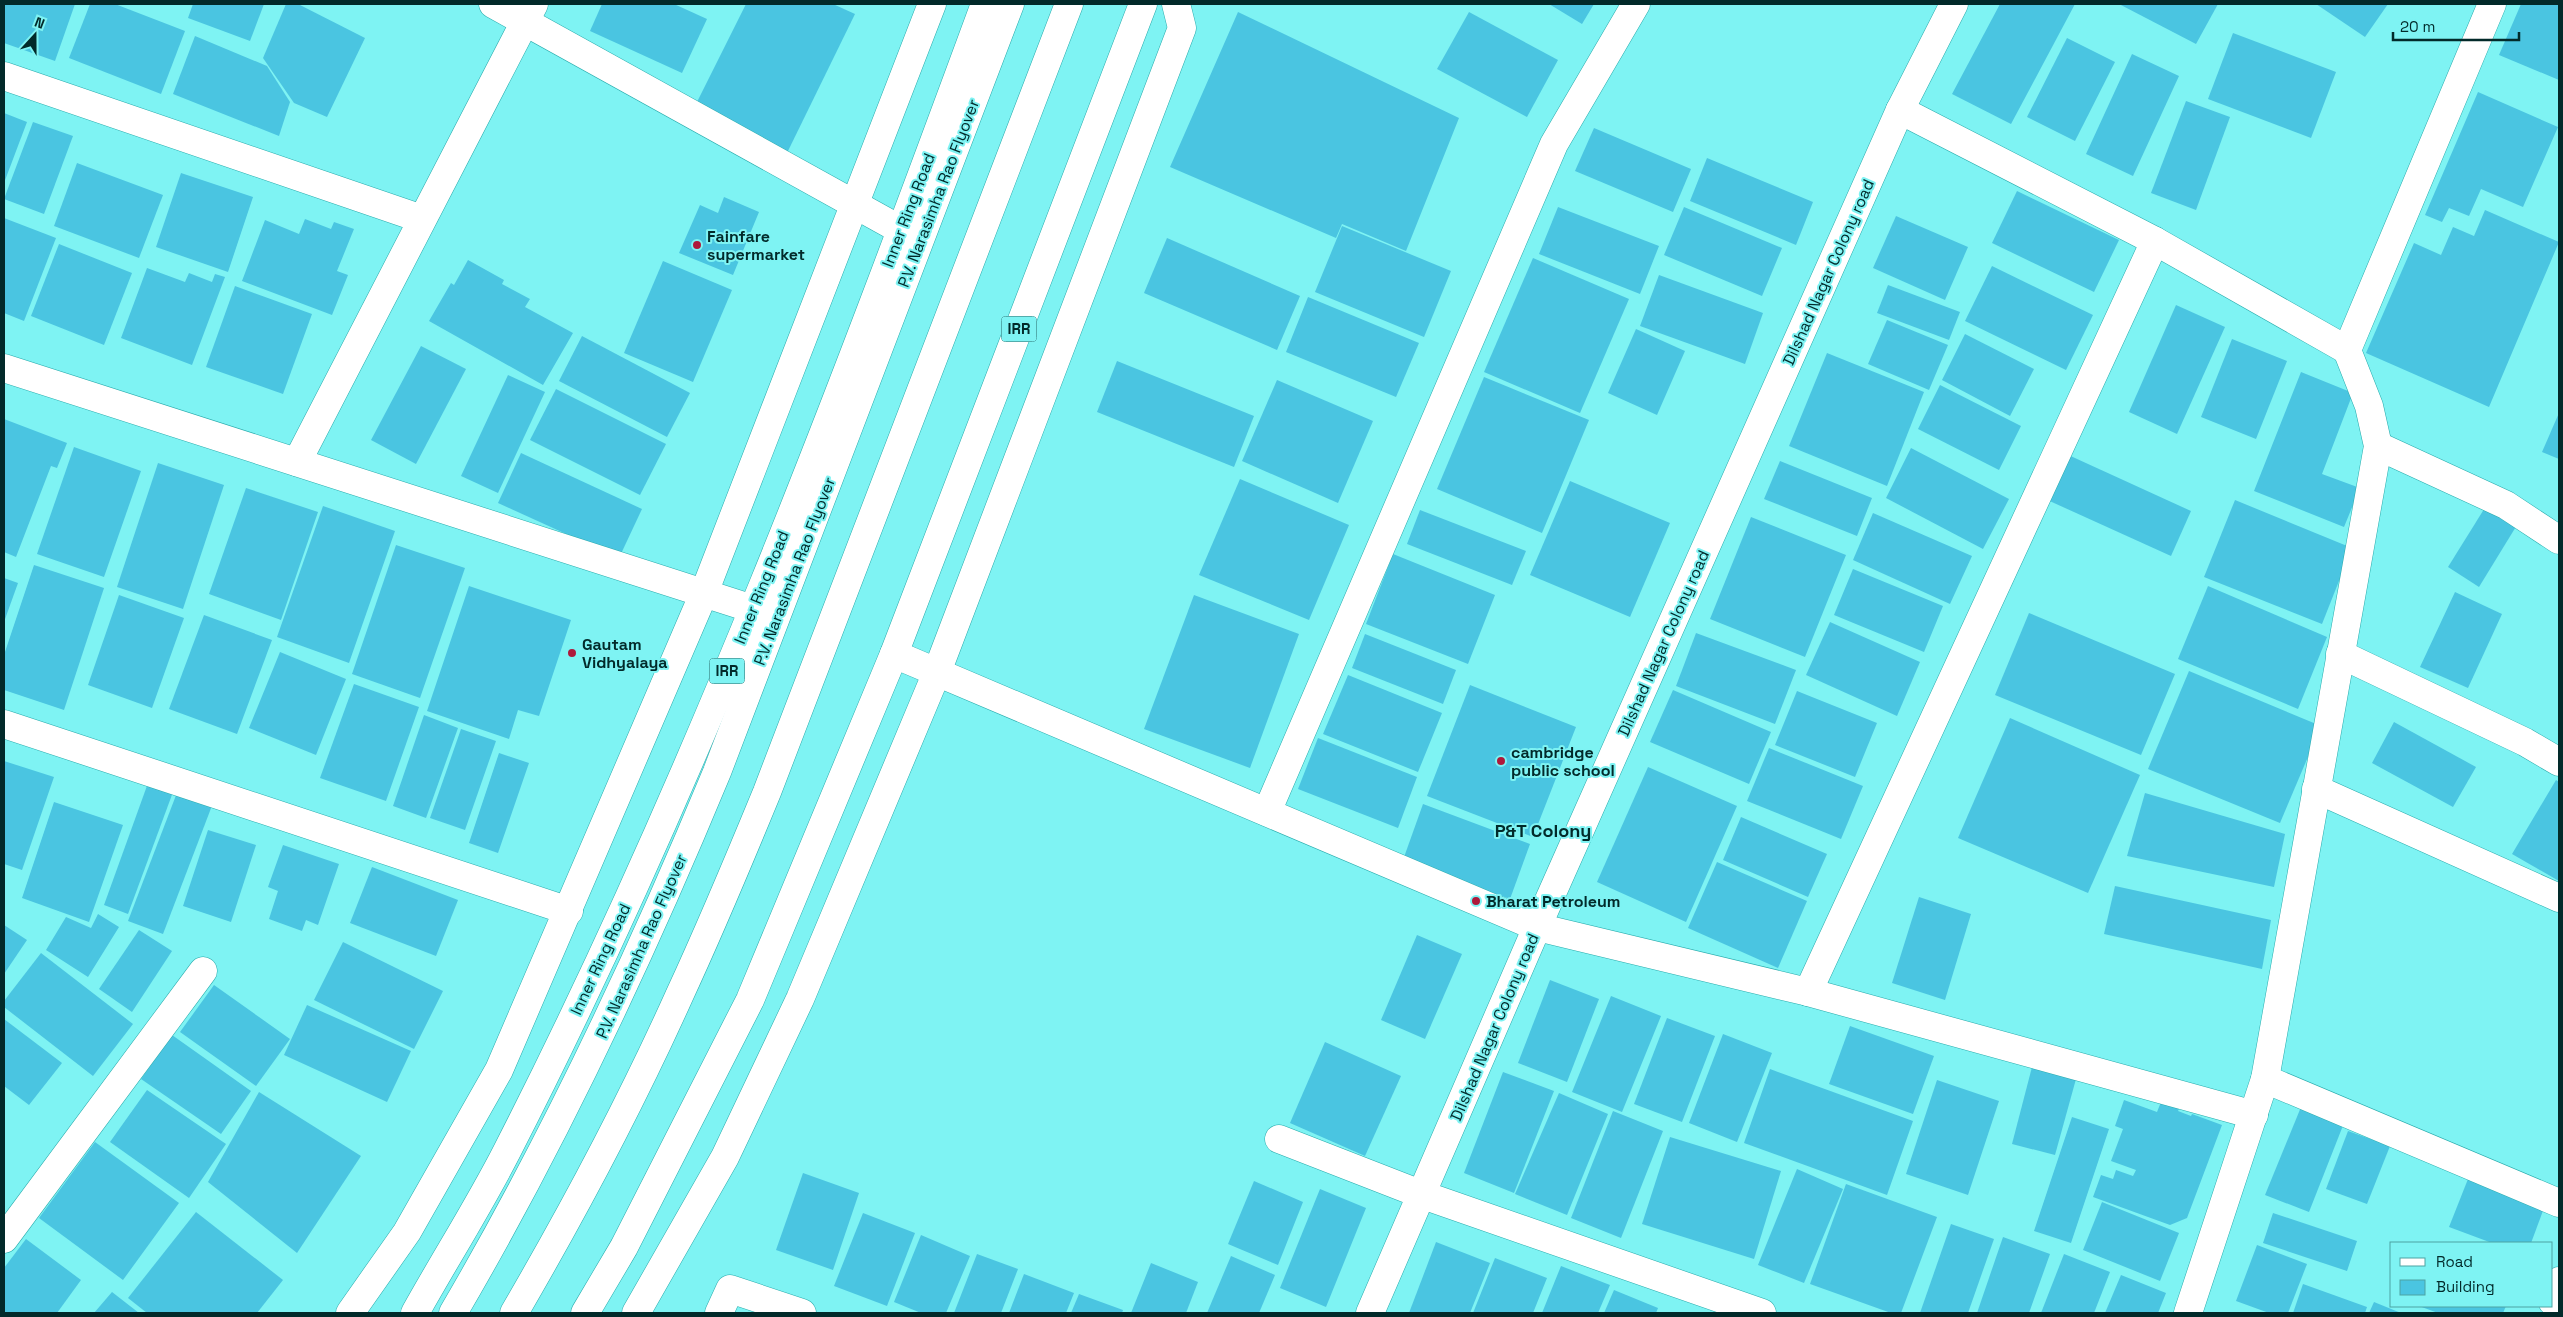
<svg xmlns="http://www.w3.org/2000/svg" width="2563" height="1317" viewBox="0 0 2563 1317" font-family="'Space Grotesk',sans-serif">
	<rect width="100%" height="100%" fill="#7ef3f3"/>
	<g fill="#4ac5e1">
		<path d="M4,4H75L55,61L4,43Z"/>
		<path d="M90,4H115L185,31L161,94L69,58Z"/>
		<path d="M193,4H264L250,41L188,18Z"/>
		<path d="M286,4H298L365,38L327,117L294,103L263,58Z"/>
		<path d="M602,4H674L707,19L682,73L590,31Z"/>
		<path d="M746,4H833L855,14L787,153L694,108Z"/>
		<path d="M1549,4H1594L1582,24Z"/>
		<path d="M2000,4H2075L2011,124L1952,94Z"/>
		<path d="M2119,4H2218L2196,44Z"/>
		<path d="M2316,4H2388L2365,37Z"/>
		<path d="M2521,4H2559V80L2499,55Z"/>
		<path d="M1238,12L1459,118L1406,251L1342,224L1336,238L1170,167Z"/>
		<path d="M1469,12L1558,60L1527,117L1437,69Z"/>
		<path d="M2233,33L2336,72L2311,138L2208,99Z"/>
		<path d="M195,36L267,66L290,102L279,136L173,94Z"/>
		<path d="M2067,38L2115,62L2075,141L2027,117Z"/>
		<path d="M2132,54L2179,76L2133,176L2086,154Z"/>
		<path d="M2478,92L2558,127L2523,207L2481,189L2469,216L2449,208L2442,222L2425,215Z"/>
		<path d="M2186,101L2230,117L2196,210L2151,193Z"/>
		<path d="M4,113L27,122L4,183Z"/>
		<path d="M33,122L73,136L44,214L4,199Z"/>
		<path d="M1594,128L1691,169L1673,212L1575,171Z"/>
		<path d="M1707,158L1813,202L1796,245L1690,201Z"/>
		<path d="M77,163L163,195L139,258L54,226Z"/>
		<path d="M181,173L253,197L228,272L156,247Z"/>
		<path d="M2017,191L2119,240L2094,292L1992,243Z"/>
		<path d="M724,197L759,212L733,275L679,253L700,205L718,213Z"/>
		<path d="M1558,207L1659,246L1640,294L1539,254Z"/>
		<path d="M1684,207L1782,248L1762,296L1664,255Z"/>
		<path d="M2485,210L2559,242L2489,407L2366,353L2414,243L2441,255L2453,227L2474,236Z"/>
		<path d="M1896,216L1968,247L1945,300L1873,268Z"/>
		<path d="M4,218L56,238L24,321L4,313Z"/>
		<path d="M305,219L331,229L334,222L354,229L337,271L348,275L332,315L242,281L265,220L299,234Z"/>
		<path d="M1342,226L1451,271L1424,337L1315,292Z"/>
		<path d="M1167,238L1300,296L1277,350L1144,293Z"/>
		<path d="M59,244L132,273L104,345L31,316Z"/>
		<path d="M1533,258L1629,299L1580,413L1484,372Z"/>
		<path d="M468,260L504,280L502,284L530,299L525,307L573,333L543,385L429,321L451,283L454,285Z"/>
		<path d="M663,261L732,290L693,382L624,353Z"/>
		<path d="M1992,266L2093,315L2066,370L1965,321Z"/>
		<path d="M147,268L185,282L189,273L212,282L215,274L225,277L192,365L121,338Z"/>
		<path d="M1659,275L1763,313L1745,364L1640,326Z"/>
		<path d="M1888,285L1960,312L1949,340L1877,313Z"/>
		<path d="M235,286L312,314L283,394L206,367Z"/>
		<path d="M1308,297L1419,343L1396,397L1286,352Z"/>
		<path d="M2176,305L2225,327L2177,434L2129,412Z"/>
		<path d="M1887,320L1948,345L1929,390L1868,364Z"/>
		<path d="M1636,329L1685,351L1657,415L1608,393Z"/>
		<path d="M1965,334L2034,369L2010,416L1942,380Z"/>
		<path d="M582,336L690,393L667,437L559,381Z"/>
		<path d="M2232,339L2287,361L2256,439L2201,417Z"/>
		<path d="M421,346L466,369L416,464L371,440Z"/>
		<path d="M1827,353L1924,392L1887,486L1789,446Z"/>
		<path d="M1117,361L1254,416L1234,467L1097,412Z"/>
		<path d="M2301,372L2353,393L2322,474L2360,488L2344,527L2254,491Z"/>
		<path d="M508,375L545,392L498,493L461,476Z"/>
		<path d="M1484,377L1589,420L1542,533L1437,489Z"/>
		<path d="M1277,380L1373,421L1338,503L1242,461Z"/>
		<path d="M1940,385L2021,426L1999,470L1918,429Z"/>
		<path d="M556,389L666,444L640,495L530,440Z"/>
		<path d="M2559,413V459L2542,452Z"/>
		<path d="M4,419L67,443L57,468L51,466L16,557L4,552Z"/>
		<path d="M74,447L141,471L104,577L37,554Z"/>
		<path d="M1911,448L2009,499L1983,549L1886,498Z"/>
		<path d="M521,453L642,509L619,558L498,503Z"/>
		<path d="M2064,453L2191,511L2171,556L2043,498Z"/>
		<path d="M1780,461L1872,498L1857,536L1764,499Z"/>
		<path d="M158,463L224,485L183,609L117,587Z"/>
		<path d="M1240,479L1349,525L1309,620L1199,575Z"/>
		<path d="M1570,481L1670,523L1630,617L1530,575Z"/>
		<path d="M246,488L318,512L281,620L209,594Z"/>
		<path d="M2235,500L2352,548L2322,624L2204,577Z"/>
		<path d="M323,506L395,531L349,663L277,637Z"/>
		<path d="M2486,506L2517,525L2479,587L2448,567Z"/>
		<path d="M1420,510L1526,551L1512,585L1407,544Z"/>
		<path d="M1873,513L1972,556L1950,604L1853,560Z"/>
		<path d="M1751,517L1846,555L1805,657L1710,619Z"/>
		<path d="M396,545L465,568L420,698L352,674Z"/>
		<path d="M1393,554L1495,595L1468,664L1366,624Z"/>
		<path d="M34,565L104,588L64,710L4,690V655Z"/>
		<path d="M1853,569L1943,606L1924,652L1834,615Z"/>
		<path d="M4,578L18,583L4,622Z"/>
		<path d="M469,586L571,620L539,716L518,710L509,739L427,711Z"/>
		<path d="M2208,586L2327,637L2298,709L2178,659Z"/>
		<path d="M2455,592L2502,614L2468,688L2420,667Z"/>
		<path d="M119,595L184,618L152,708L88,685Z"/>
		<path d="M1194,595L1299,634L1250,768L1144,729Z"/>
		<path d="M2029,613L2175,674L2141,755L1995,695Z"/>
		<path d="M204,615L272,640L237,734L169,709Z"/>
		<path d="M1830,622L1920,662L1897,716L1806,675Z"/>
		<path d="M1696,633L1796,670L1775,724L1676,686Z"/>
		<path d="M1365,634L1456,670L1443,704L1352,668Z"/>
		<path d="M280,652L346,679L316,755L249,728Z"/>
		<path d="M2189,671L2321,726L2280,823L2148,769Z"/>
		<path d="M1348,675L1442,713L1418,772L1323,734Z"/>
		<path d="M354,684L419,707L386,801L320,778Z"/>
		<path d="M1470,685L1576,727L1533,837L1427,796Z"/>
		<path d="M1673,690L1771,732L1749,784L1650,742Z"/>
		<path d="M1797,691L1877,723L1855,777L1775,745Z"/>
		<path d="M424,715L458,728L426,818L393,806Z"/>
		<path d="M2010,718L2140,775L2088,893L1958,838Z"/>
		<path d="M2394,722L2476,767L2453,807L2372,763Z"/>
		<path d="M461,729L496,741L465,830L430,818Z"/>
		<path d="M1318,738L1417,777L1398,828L1298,789Z"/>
		<path d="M1769,748L1863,786L1841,839L1747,801Z"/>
		<path d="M499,753L529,763L498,853L469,843Z"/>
		<path d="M4,761L54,777L22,870L4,864Z"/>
		<path d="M1648,767L1737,806L1686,922L1597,882Z"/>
		<path d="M2556,780L2559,782V881L2512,854Z"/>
		<path d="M148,783L173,792L128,914L104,905Z"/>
		<path d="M178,790L213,803L163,934L128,921Z"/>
		<path d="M2145,793L2285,834L2274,887L2127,856Z"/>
		<path d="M54,802L123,825L89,922L22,898Z"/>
		<path d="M1423,804L1530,844L1510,899L1403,860Z"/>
		<path d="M1741,817L1827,854L1808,897L1723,860Z"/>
		<path d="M208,830L256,845L231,922L183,906Z"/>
		<path d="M283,845L339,864L318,925L306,920L302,931L269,919L278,891L268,887Z"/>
		<path d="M1717,862L1807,901L1778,968L1688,928Z"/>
		<path d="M372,867L458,900L436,956L350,923Z"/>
		<path d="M2115,886L2271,920L2262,969L2104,934Z"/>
		<path d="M1919,897L1971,914L1945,1000L1892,983Z"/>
		<path d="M98,914L119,927L88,977L46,950L66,917L91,928Z"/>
		<path d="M4,925L27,940L4,974Z"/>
		<path d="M139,930L172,951L132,1012L99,989Z"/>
		<path d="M1417,935L1462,954L1425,1039L1381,1020Z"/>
		<path d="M343,942L443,991L414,1049L314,1000Z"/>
		<path d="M41,953L133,1024L93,1076L4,1007V1001Z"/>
		<path d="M1550,980L1599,999L1567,1082L1518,1063Z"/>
		<path d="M214,985L290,1039L256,1086L180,1032Z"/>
		<path d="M1611,996L1661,1016L1622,1112L1572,1092Z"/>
		<path d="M307,1005L411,1051L387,1102L284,1055Z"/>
		<path d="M1667,1018L1715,1036L1682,1122L1634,1104Z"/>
		<path d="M4,1019L62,1063L29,1105L4,1086Z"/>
		<path d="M1850,1026L1934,1056L1913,1114L1829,1084Z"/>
		<path d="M1723,1034L1772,1053L1737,1142L1689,1123Z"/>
		<path d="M172,1035L251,1091L221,1134L141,1079Z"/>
		<path d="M1325,1042L1401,1076L1365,1156L1290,1123Z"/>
		<path d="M2032,1067L2076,1079L2055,1155L2012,1144Z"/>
		<path d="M1770,1069L1913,1121L1887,1195L1744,1143Z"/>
		<path d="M1503,1072L1554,1091L1514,1193L1464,1173Z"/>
		<path d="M1937,1080L1999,1101L1968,1195L1906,1174Z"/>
		<path d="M147,1090L226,1144L189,1198L110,1142Z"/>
		<path d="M259,1092L361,1156L297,1253L208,1182Z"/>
		<path d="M1559,1093L1608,1114L1567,1215L1515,1194Z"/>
		<path d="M2124,1100L2157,1112L2161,1102L2179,1109L2178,1111L2191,1116L2192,1114L2222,1125L2187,1218L2170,1225L2093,1197L2101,1175L2113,1179L2116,1170L2133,1176L2136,1170L2111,1161L2123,1129L2115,1126Z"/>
		<path d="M2301,1107L2344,1123L2309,1212L2265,1195Z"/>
		<path d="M1613,1111L1663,1131L1621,1238L1571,1218Z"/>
		<path d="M2072,1117L2109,1129L2071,1243L2034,1231Z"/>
		<path d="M2348,1131L2390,1146L2367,1204L2326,1189Z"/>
		<path d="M1670,1137L1781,1171L1754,1259L1642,1224Z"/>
		<path d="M95,1142L179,1203L123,1280L39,1218Z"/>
		<path d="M1797,1169L1843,1189L1804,1283L1758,1265Z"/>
		<path d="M803,1173L859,1193L833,1270L776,1250Z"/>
		<path d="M2468,1179L2544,1208L2531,1243H2492L2449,1227Z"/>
		<path d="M1254,1181L1303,1202L1278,1265L1228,1244Z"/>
		<path d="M1846,1184L1937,1217L1901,1313H1891L1810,1284Z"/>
		<path d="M1320,1189L1366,1208L1326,1307L1280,1288Z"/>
		<path d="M2102,1202L2179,1233L2160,1281L2083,1250Z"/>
		<path d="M196,1212L283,1280L257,1313H147L128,1298Z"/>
		<path d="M863,1213L915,1233L887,1306L834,1286Z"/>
		<path d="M2273,1213L2357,1241L2347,1271L2263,1243Z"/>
		<path d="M1951,1224L1994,1239L1968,1313H1920Z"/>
		<path d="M921,1235L970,1256L946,1313H921L894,1302Z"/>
		<path d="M2003,1237L2050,1254L2029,1313H1977Z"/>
		<path d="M26,1239L81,1280L57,1313H4V1268Z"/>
		<path d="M1436,1242L1490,1263L1470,1313H1409Z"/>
		<path d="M2257,1245L2307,1264L2288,1313H2269L2236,1301Z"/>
		<path d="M977,1254L1018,1269L1001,1313H954Z"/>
		<path d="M2064,1254L2110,1272L2094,1313H2041Z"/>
		<path d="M1231,1256L1275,1275L1259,1313H1207Z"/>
		<path d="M1495,1258L1547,1278L1533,1313H1473Z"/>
		<path d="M1151,1263L1198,1282L1186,1313H1131Z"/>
		<path d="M1561,1266L1610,1285L1598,1313H1542Z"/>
		<path d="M1024,1274L1074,1293L1066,1313H1009Z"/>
		<path d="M2121,1275L2166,1293L2158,1313H2105Z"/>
		<path d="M2303,1284L2367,1307L2365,1313H2293Z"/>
		<path d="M1614,1290L1658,1308L1656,1313H1604Z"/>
		<path d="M112,1292L139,1313H94Z"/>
		<path d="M1079,1294L1123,1310L1122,1313H1071Z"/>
		<path d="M2374,1302L2401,1313H2369Z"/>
		<path d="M2419,1306H2506L2503,1313H2438Z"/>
	</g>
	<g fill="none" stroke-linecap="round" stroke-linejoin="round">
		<defs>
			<g id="street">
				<path d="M493,4L901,230"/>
				<path d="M4,76L422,219"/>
				<path d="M1900,110L2155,241L2347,350"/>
				<path d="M2378,446L2506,505L2559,540"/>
				<path d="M297,462L534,4"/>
				<path d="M894,654L1537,927L1808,992L2254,1115"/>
				<path d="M2340,654L2525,742L2559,762"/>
				<path d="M4,724L569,911"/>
				<path d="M2316,789L2559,898"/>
				<path d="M1267,812L1554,144L1636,4"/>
				<path d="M1808,992L2155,241"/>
				<path d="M2265,1079L2559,1203"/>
				<path d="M1279,1139L1423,1195L1762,1313"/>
				<path d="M4,1239L203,971"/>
				<path d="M2552,1301L2559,1281"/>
				<path d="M350,1313L407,1232L499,1070L704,593L932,4"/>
				<path d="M636,1313L725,1157L800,999L937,672L1182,28L1176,4"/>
				<path d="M719,1313L730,1289L802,1313"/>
				<path d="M1370,1313L1537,927L1900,110L1954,4"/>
			</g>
			<g id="secondary">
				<path d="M4,368L753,609"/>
				<path d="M2188,1313L2265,1079L2378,446L2369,406L2347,350L2492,4"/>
			</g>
			<g id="primary">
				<path d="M415,1313C445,1259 479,1206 507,1151C696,782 842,392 985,4"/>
				<path d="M585,1313L624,1247L750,1000L894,654L1143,4"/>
			</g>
			<g id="highway">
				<path d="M453,1313C555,1139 640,958 717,772L1010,4"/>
				<path d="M514,1313C574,1210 631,1103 680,994C711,927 739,860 767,792L1069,4"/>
			</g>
		</defs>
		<use href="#street" stroke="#28abac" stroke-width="29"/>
		<use href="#secondary" stroke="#28abac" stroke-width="29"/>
		<use href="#primary" stroke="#28abac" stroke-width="29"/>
		<use href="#highway" stroke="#28abac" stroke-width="29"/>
		<use href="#street" stroke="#fff" stroke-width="28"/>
		<use href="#secondary" stroke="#fff" stroke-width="28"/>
		<use href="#primary" stroke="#fff" stroke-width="28"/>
		<use href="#highway" stroke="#fff" stroke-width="28"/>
	</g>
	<g fill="#ae193b" stroke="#7ef3f3" stroke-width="2">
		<circle cx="697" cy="245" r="5"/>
		<circle cx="572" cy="653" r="5"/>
		<circle cx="1501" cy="761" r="5"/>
		<circle cx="1476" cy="901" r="5"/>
	</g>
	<g text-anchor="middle" stroke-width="4" stroke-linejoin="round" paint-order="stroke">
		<g fill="#7ef3f3" stroke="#276666" stroke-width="1">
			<rect x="1001.5" y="316.5" width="35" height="25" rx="4"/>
			<rect x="709.5" y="658.5" width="35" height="25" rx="4"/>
		</g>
		<g font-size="15" font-weight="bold" fill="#022a2a">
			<text x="1019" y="334">IRR</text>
			<text x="727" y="676">IRR</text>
		</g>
		<g font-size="16" fill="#022a2a" stroke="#7ef3f3">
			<text transform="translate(938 193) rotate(-69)" y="6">P.V. Narasimha Rao Flyover</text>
			<text transform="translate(908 210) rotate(-69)" y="6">Inner Ring Road</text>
			<text transform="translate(1828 272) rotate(-66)" y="6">Dilshad Nagar Colony road</text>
			<text transform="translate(794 571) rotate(-69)" y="6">P.V. Narasimha Rao Flyover</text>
			<text transform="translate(761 587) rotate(-68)" y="6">Inner Ring Road</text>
			<text transform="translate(1663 643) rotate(-66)" y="6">Dilshad Nagar Colony road</text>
			<text transform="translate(641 946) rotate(-66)" y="6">P.V. Narasimha Rao Flyover</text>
			<text transform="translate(600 959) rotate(-65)" y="6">Inner Ring Road</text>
			<text transform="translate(1494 1027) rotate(-67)" y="6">Dilshad Nagar Colony road</text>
		</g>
		<g font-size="16" font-weight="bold" fill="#022a2a" stroke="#7ef3f3" text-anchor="start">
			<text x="707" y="242">Fainfare<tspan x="707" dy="18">supermarket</tspan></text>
			<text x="582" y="650">Gautam<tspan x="582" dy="18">Vidhyalaya</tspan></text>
			<text x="1511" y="758">cambridge<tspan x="1511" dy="18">public school</tspan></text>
			<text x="1486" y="907">Bharat Petroleum</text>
		</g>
		<g font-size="18" font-weight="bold" fill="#022a2a" stroke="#7ef3f3">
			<text x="1543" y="837">P&amp;T Colony</text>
		</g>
	</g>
	<rect width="2563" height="1317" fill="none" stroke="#022a2a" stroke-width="10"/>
	<rect x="2390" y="1242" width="162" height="65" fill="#7ef3f3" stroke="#4ca3a3"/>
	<rect x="2400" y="1258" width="25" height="8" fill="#ffffff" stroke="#4ca3a3"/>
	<text x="2436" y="1267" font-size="15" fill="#022a2a">Road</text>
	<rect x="2400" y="1280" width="25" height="15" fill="#4ac5e1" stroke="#4ca3a3"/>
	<text x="2436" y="1292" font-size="15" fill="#022a2a">Building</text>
	<g transform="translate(35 35) rotate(21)" stroke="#7ef3f3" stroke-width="4" paint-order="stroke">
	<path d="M0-4L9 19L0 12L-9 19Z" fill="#022a2a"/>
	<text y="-8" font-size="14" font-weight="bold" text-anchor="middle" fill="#022a2a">N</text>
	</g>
	<path d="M2393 32v8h126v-8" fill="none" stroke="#022a2a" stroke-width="2.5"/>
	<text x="2400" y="32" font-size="15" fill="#022a2a" stroke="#7ef3f3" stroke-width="4" paint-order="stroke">20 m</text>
</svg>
